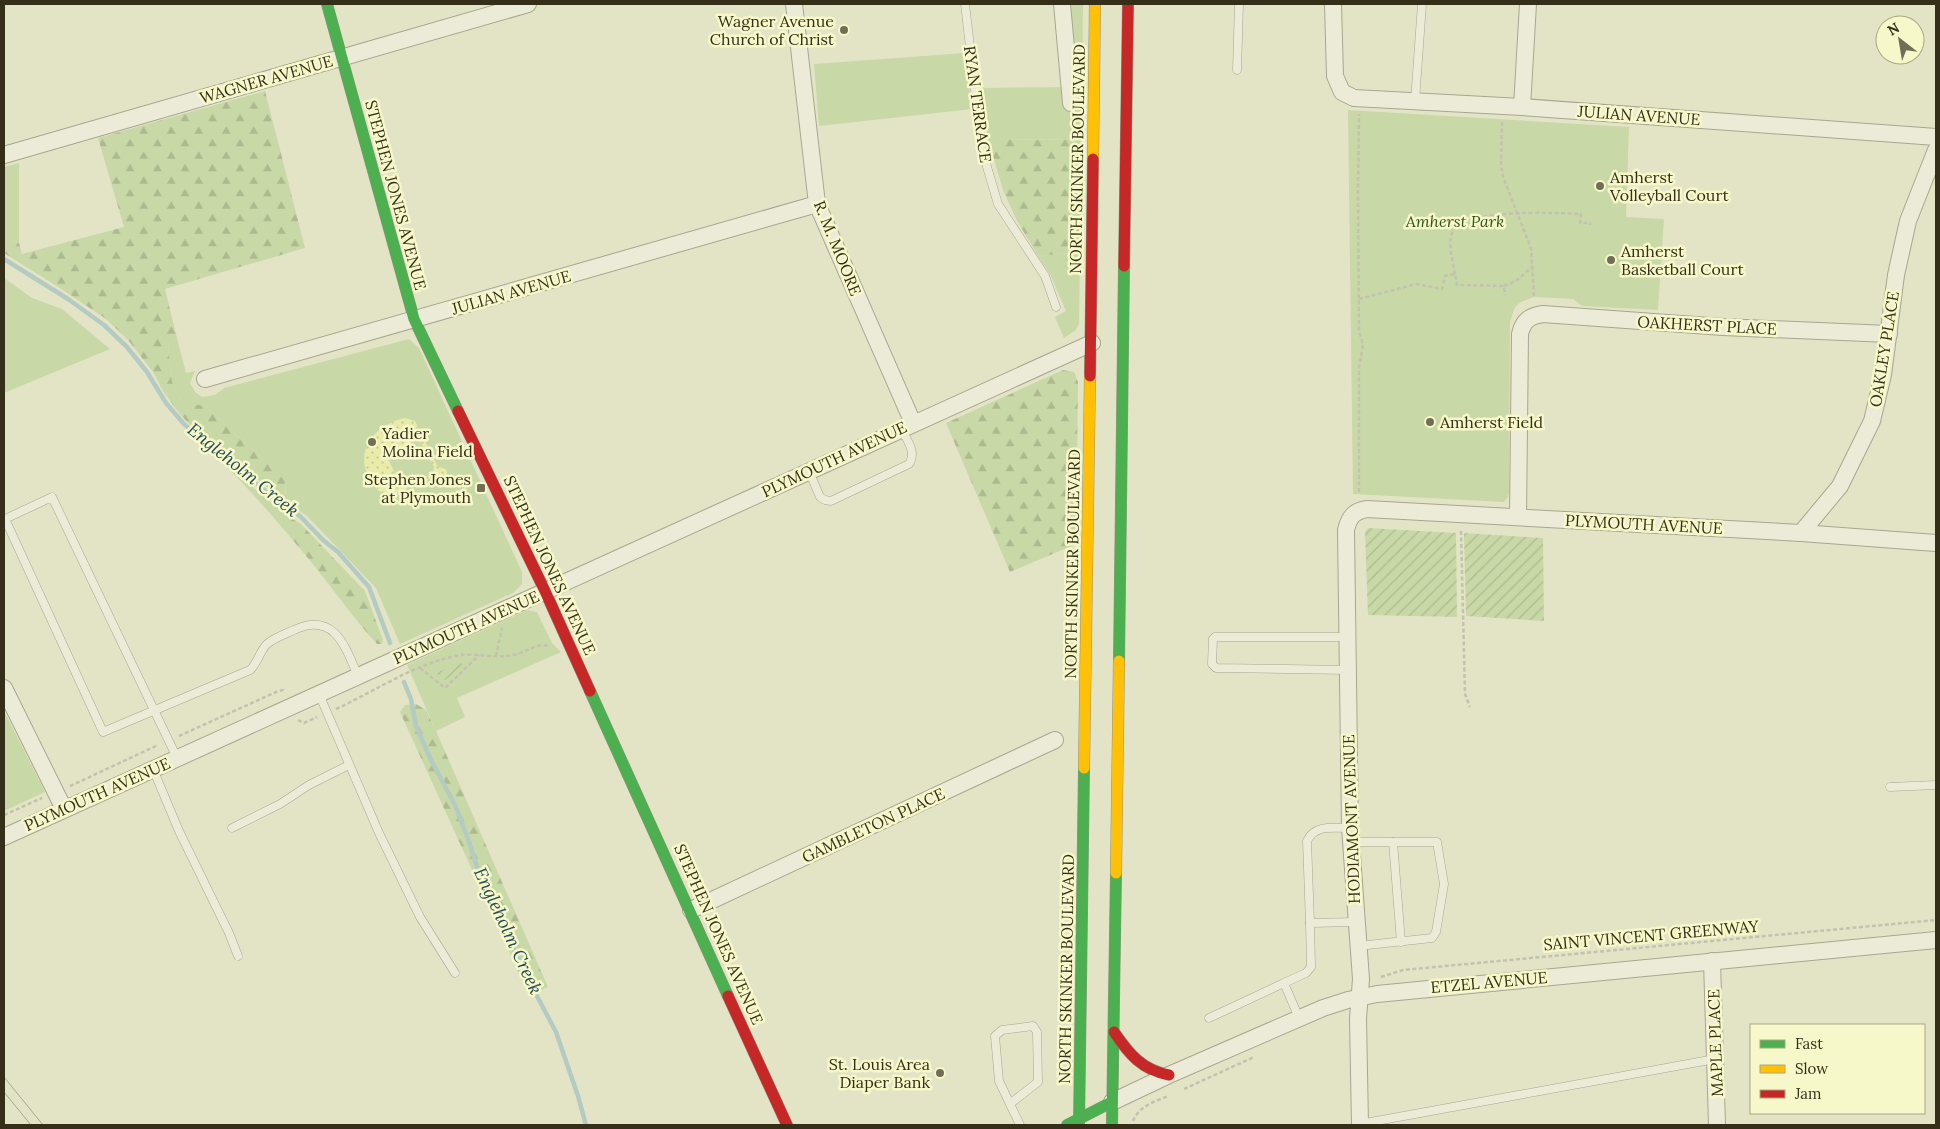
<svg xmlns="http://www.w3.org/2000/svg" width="1940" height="1129" viewBox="0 0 1940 1129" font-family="Lora,serif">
	<defs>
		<pattern id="forest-firs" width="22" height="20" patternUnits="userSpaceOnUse" patternTransform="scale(1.25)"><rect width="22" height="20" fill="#c9d8a7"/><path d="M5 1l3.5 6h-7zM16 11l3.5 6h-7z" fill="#adba8f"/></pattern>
		<pattern id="sand-dots" width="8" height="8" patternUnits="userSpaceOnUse" patternTransform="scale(1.25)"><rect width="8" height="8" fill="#e8ebaa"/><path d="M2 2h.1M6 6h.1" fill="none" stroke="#c8ca92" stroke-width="1.8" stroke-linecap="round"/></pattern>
		<pattern id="garden-furrows" width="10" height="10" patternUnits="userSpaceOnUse" patternTransform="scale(1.25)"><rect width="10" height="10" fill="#c9d8a7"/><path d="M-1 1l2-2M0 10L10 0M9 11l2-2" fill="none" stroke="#adba8f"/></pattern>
	</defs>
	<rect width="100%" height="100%" fill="#e3e4c6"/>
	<g fill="#c9d8a7">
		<path d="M1071,4H1083L1082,140L988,139L980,88L1075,87Z"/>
		<path d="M965,53L972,109L819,126L814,64Z"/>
		<path d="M1348,110L1629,127L1626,217L1664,219L1658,310L1582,306L1573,299L1534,297L1521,302L1515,307L1510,322L1509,493L1508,497L1504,502L1353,494Z"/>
		<path d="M19,163V243L4,236V167Z"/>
		<path d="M1080,252L1079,323L1076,330L1064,338L1055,317L1066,311L1050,274L1038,256Z"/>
		<path d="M4,278L32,298L62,309L110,349L4,393Z"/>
		<path d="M177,338L186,373L195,371L190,383L195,392L202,397L215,395L224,388L409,339L419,348L522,572V584L513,593L400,644L376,588L307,516L286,502L285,480L205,406L182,402L172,382L168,345Z"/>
		<path d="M527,610L537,612L552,643L561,652L457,698L465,717L436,731L407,665Z"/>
		<path d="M4,711L45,792L4,811Z"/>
	</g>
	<g fill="url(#forest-firs)">
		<path d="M265,91L305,248L165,289L177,338L168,345L172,382L182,402L205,406L285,480L286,502L195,430L178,412L163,391L153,372L128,340L106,319L63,290L4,253V236L19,243L22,254L124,227L98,138Z"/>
		<path d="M988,139L1082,140L1080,252L1038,256L1016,219L1003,190Z"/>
		<path d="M1063,370L1074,372L1078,382L1076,544L1010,572L946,423Z"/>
		<path d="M222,462L289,517L301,524L365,591L383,640L382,644H377C354,619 334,590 312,563C283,528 254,494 222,462Z"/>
		<path d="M416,704L426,710L436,731L548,987L529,995L400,712L405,705Z"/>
	</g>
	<path fill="url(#sand-dots)" fill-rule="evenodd" d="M405,418L415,421L438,467L446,469C448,474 446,477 442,481L432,478L387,497C379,491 370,484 367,474C356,446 379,423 405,418ZM418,440L420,441L434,467L433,473L405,486L400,485L387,456L388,453Z"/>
	<g fill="url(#garden-furrows)">
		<path d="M1368,528L1456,533L1457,617L1368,615L1365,532Z"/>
		<path d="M1464,533L1543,538L1544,621L1466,616Z"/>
		<path d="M459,663L464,664L445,680L436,673Z"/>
	</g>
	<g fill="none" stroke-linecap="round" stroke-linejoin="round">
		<g stroke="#b3cbc2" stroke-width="4.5">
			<path d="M4,259L68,299L104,325L127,347L147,372L166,403L184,424L280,503L300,516L323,540L338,552L369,587L390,643"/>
			<path d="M404,682L411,699L416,726L432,762L455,805L468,839L484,888L537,996L556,1032L578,1096L586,1125"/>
		</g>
		<defs>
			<g id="lane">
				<path d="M965,4L982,150L998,204L1045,276L1056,307"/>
				<path d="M1237,70L1239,4"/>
				<path d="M1415,101L1422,4"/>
				<path d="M809,471L820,497L825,500L831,501L909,464C917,452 907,440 901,429"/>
				<path d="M1346,637H1215L1213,639L1212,664L1216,668L1347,670"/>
				<path d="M319,694L379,833L420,917L455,973"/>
				<path d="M177,758L52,497L5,519L103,732L250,670C258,663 259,652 267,644C274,638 285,634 294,630C334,611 345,646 358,676"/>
				<path d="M153,769L179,831L229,933L238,956"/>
				<path d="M1890,787L1936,785"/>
				<path d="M232,828L280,804L309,785L349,765"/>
				<path d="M1350,842H1437L1444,884L1436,932L1432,938L1358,946"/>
				<path d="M1393,842L1401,942"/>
				<path d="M1310,923L1307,841C1315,824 1333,828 1350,828"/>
				<path d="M1209,1018L1284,983"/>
				<path d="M1299,1018L1284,983L1306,973L1311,967L1310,923L1356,922"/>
				<path d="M1011,1103L1038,1082L1037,1032L1033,1026L1002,1030L995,1036L999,1081L1020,1125"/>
				<path d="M1360,1124L1715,1059"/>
			</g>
			<g id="street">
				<path d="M794,4L817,204L913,423"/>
				<path d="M1062,4L1071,103"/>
				<path d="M1333,4L1335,76L1342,92L1354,98L1522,107L1936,137"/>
				<path d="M1522,107L1528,4"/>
				<path d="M4,155L528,4"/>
				<path d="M205,379L817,204"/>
				<path d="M1518,517L1520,334C1523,321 1529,316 1543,314L1723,327L1889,334"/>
				<path d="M1801,533L1840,486L1872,421L1883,375L1896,275L1908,221L1936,150"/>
				<path d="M4,688L64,809"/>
				<path d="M4,837L1092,343"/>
				<path d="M691,910L1055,740"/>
				<path d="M1712,961L1717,1125"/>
				<path d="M1112,1102L1169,1075L1323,1008L1348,1000L1377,994L1936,940"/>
				<path d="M1360,1125L1358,1019L1361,979L1350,828L1346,530C1349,517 1354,511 1367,509L1801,533L1936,543"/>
			</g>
			<g id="fast">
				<path d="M327,4L414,319L458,411"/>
				<path d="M1119,661L1124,266"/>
				<path d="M590,691L728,996"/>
				<path d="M1067,1125L1112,1102"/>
				<path d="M1079,1125L1084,768"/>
				<path d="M1112,1125L1116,873"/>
			</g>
			<g id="slow">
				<path d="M1093,159L1095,4"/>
				<path d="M1084,768L1090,376"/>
				<path d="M1116,873L1119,661"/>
			</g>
			<g id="jam">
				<path d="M1124,266L1128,4"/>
				<path d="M1090,376L1093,159"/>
				<path d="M458,411L545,591L590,691"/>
				<path d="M728,996L787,1125"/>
				<path d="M1114,1032C1129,1054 1142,1070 1169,1075"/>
			</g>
		</defs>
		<use href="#lane" stroke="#a8a690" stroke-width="9"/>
		<use href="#street" stroke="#a8a690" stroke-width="18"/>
		<use href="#fast" stroke="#979580" stroke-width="12"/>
		<use href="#slow" stroke="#979580" stroke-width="12"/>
		<use href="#jam" stroke="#979580" stroke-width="12"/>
		<g stroke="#c3c2b0" stroke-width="2.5" stroke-dasharray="4 2.5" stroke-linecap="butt">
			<path d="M1502,122L1501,165L1503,177L1531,248L1534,296"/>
			<path d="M1455,274C1453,262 1447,242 1453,231C1466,208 1555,213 1581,214L1580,223H1590V225"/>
			<path d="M1504,286L1516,281L1533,266"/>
			<path d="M1359,299L1416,284L1442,289L1445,276L1455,274L1457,285L1504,286L1505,295"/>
			<path d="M1359,492V367L1363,345L1359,331L1358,191L1359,114"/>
			<path d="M1461,531L1465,694L1470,707"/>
			<path d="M496,656L502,628"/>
			<path d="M420,668L445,688L479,655"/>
			<path d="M336,709C375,691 413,665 455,656C474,652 494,659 513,655C525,653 537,642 549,646"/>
			<path d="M298,720L304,723L317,717"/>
			<path d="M179,736L276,692L283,690L285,692"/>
			<path d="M70,786L158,745"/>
			<path d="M4,815L42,798"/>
			<path d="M1381,977L1403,970L1936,920"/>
			<path d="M1184,1089L1254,1057"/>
			<path d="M1133,1121C1139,1106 1154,1102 1168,1096"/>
		</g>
		<use href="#lane" stroke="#ebebd8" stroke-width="8"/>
		<use href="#street" stroke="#ebebd8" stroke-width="16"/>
		<use href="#fast" stroke="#4caf50" stroke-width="11"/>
		<use href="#slow" stroke="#ffc107" stroke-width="11"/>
		<use href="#jam" stroke="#c62828" stroke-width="11"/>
		<g stroke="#a9a899" stroke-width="1">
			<path d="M4,1077L43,1125"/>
			<path d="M4,1092L31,1125"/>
		</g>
	</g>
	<g fill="#726e56" stroke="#f7f8c9" stroke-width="2">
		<circle cx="844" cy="30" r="5"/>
		<circle cx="1600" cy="186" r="5"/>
		<circle cx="1611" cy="260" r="5"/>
		<circle cx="1430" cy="422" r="5"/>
		<circle cx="372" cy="442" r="5"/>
		<rect x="476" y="483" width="10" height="10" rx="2.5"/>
		<circle cx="940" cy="1073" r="5"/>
	</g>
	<g text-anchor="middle" stroke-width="5" stroke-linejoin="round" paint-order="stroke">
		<g font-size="16" fill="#352f19" stroke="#f7f8c9" text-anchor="start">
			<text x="834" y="27" text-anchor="end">Wagner Avenue<tspan x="834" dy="18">Church of Christ</tspan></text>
			<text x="1610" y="183">Amherst<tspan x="1610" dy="18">Volleyball Court</tspan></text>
			<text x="1621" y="257">Amherst<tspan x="1621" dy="18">Basketball Court</tspan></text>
			<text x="1440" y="428">Amherst Field</text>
			<text x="382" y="439">Yadier<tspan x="382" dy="18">Molina Field</tspan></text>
			<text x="471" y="485" text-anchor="end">Stephen Jones<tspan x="471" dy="18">at Plymouth</tspan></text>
			<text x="930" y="1070" text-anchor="end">St. Louis Area<tspan x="930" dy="18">Diaper Bank</tspan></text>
		</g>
		<g font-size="16" fill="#352f19" stroke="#f7f8c9">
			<text transform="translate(266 79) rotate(-16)" y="6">WAGNER AVENUE</text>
			<text transform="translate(978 104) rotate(82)" y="6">RYAN TERRACE</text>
			<text transform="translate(1639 115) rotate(4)" y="6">JULIAN AVENUE</text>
			<text transform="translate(1077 159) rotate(-89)" y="6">NORTH SKINKER BOULEVARD</text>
			<text transform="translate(396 195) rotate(75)" y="6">STEPHEN JONES AVENUE</text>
			<text transform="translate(838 248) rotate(68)" y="6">R. M. MOORE</text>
			<text transform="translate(511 292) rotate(-16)" y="6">JULIAN AVENUE</text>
			<text transform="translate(1707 325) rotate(3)" y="6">OAKHERST PLACE</text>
			<text transform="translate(1884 349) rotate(-81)" y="6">OAKLEY PLACE</text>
			<text transform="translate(834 459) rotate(-25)" y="6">PLYMOUTH AVENUE</text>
			<text transform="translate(1644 524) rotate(3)" y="6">PLYMOUTH AVENUE</text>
			<text transform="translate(1072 564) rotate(-89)" y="6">NORTH SKINKER BOULEVARD</text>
			<text transform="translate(550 565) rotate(65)" y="6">STEPHEN JONES AVENUE</text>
			<text transform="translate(466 627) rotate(-24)" y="6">PLYMOUTH AVENUE</text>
			<text transform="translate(97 794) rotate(-24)" y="6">PLYMOUTH AVENUE</text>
			<text transform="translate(1351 819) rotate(-92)" y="6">HODIAMONT AVENUE</text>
			<text transform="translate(873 825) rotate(-25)" y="6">GAMBLETON PLACE</text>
			<text transform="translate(719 934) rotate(66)" y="6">STEPHEN JONES AVENUE</text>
			<text transform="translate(1651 935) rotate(-5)" y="6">SAINT VINCENT GREENWAY</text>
			<text transform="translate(1066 969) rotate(-89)" y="6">NORTH SKINKER BOULEVARD</text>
			<text transform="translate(1489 982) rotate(-5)" y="6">ETZEL AVENUE</text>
			<text transform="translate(1715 1043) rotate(-92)" y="6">MAPLE PLACE</text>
		</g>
		<g font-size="16" font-style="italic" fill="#36531e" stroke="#f7f8c9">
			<text x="1455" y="227">Amherst Park</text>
		</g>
		<g font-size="18" font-style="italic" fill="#274b56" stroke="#f7f8c9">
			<text transform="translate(243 470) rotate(39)" y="6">Engleholm Creek</text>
			<text transform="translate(508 931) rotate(65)" y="6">Engleholm Creek</text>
		</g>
	</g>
	<rect width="1940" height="1129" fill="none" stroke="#352f19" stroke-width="10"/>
	<rect x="1750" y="1024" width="175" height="90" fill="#f7f8c9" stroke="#a9a883"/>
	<rect x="1760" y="1040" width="25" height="8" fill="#4caf50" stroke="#a9a883"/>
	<text x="1795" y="1049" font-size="15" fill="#352f19">Fast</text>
	<rect x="1760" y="1065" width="25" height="8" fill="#ffc107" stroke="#a9a883"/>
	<text x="1795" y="1074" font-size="15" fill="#352f19">Slow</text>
	<rect x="1760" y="1090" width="25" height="8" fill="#c62828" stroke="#a9a883"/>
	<text x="1795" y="1099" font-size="15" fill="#352f19">Jam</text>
	<g transform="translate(1900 40) rotate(329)"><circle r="24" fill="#f7f8c9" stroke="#a9a883"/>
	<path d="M0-4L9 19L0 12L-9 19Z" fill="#726e56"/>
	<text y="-8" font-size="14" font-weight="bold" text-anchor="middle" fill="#352f19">N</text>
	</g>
</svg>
